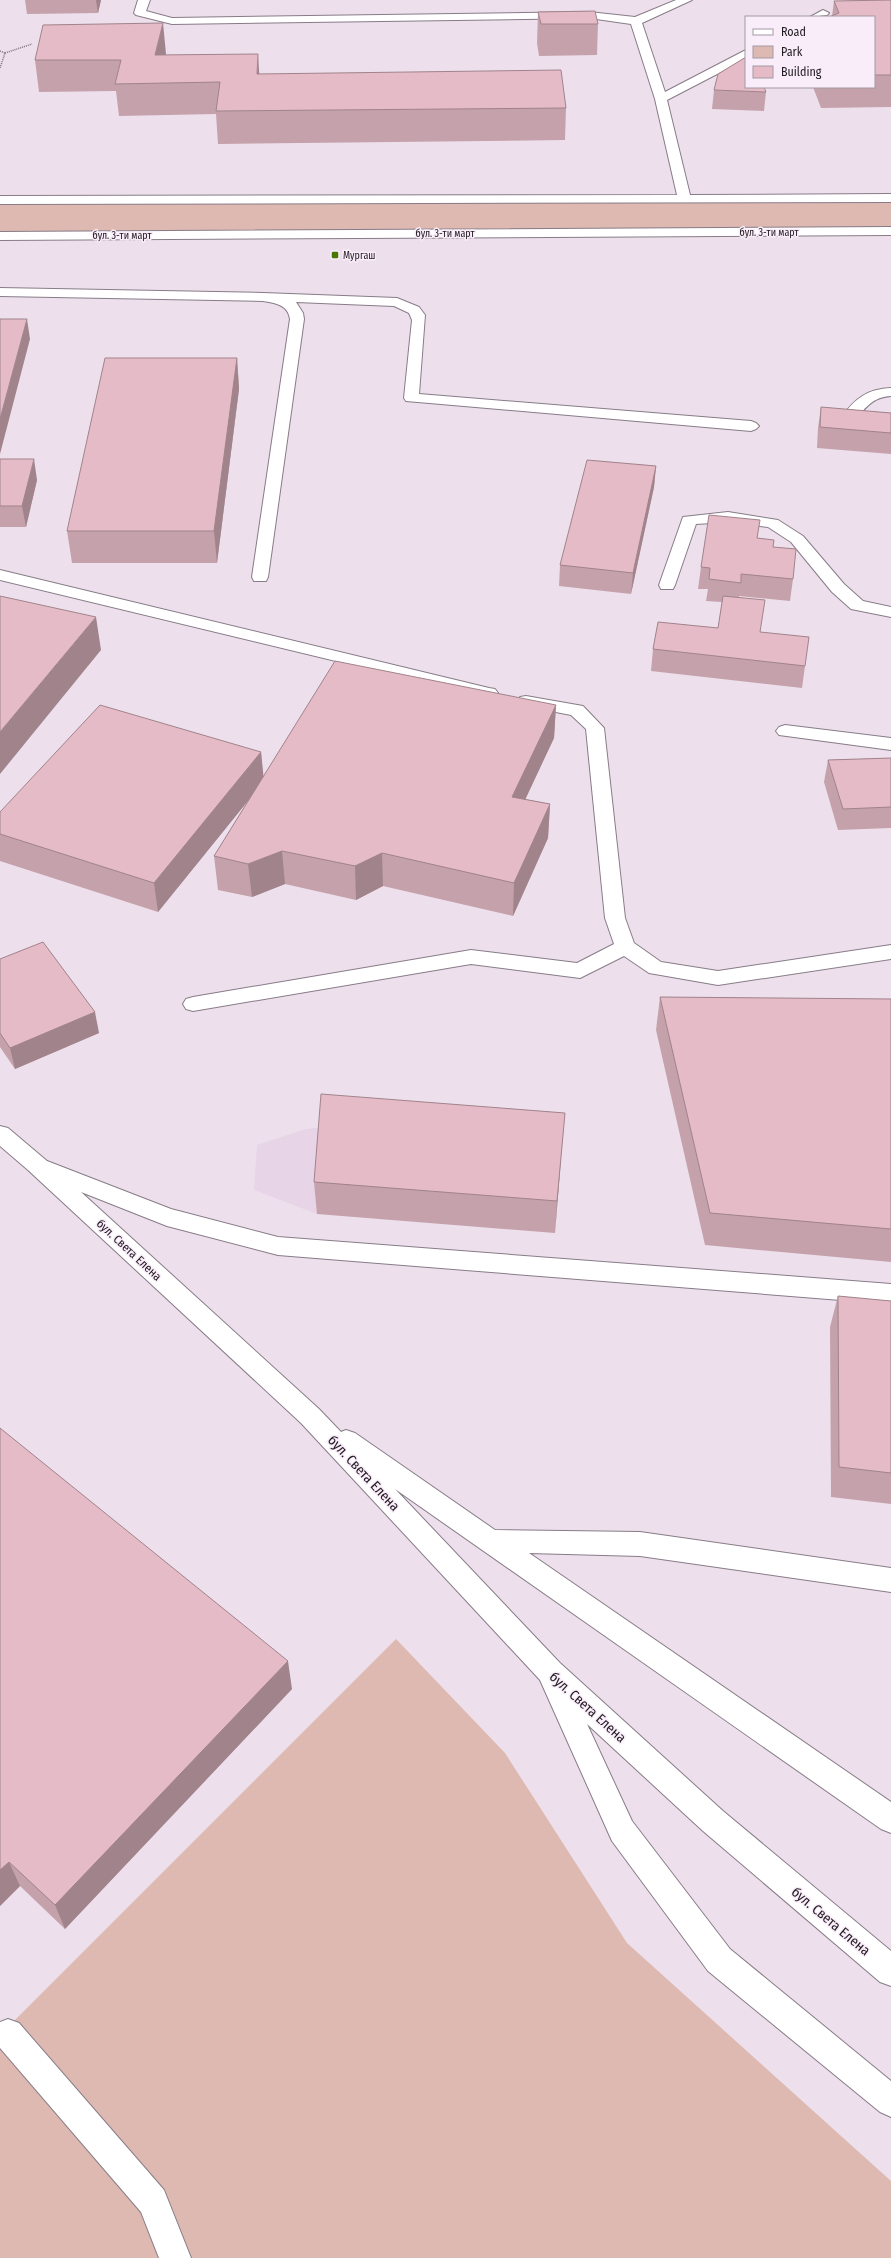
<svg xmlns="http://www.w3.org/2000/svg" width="891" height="2258" viewBox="0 0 891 2258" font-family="'Fira Sans Condensed',sans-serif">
	<rect width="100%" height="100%" fill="#ede0ec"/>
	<path fill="#e7d4e6" d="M324,1127L317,1214L254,1190L257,1145L306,1129Z"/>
	<g fill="#ddb9b1">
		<path d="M891,199V231L0,236V200Z"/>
		<path d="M396,1639L505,1753L627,1943L891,2181V2258H0V2035Z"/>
	</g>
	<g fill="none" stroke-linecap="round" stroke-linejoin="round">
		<defs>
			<g id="minor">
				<path d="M138,0H150L146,11L172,18L589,12L635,17L676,0H692L642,23L665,92L742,52L746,50V59L667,100L690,195L891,194V202L0,204V196L677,195L655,99L631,24L589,18L172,24L136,15L134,13Z"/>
				<path d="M823,10L829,13L827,15L810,17Z"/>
				<path d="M891,227V235L0,240V232Z"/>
				<path d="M0,288L263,293L397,298L419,307L425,315L419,394L751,421L756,423L759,426L756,429L751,431L406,401L404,398L412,320L409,313L394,306L296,302L303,313L304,319L268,577L266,581H254L252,577L290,319C288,305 276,303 263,301L0,296Z"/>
				<path d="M891,388V396C873,397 866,407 855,420H845L842,417C855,398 868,389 891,388Z"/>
				<path d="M728,512L778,520L803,536L844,584L863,601L891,607V617L851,609L832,592L791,542L768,527L728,522L696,524L675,585L673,589H661L659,585L683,517Z"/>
				<path d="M0,570L489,688L495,689L498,693L495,697L489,698L0,580Z"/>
				<path d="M526,696L583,706L604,728L625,918L634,943L661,962L718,971L891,945V959L718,985L649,973L624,956L580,978L471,964L193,1011L186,1009L183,1004L186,999L193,997L471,950L577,963L614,944L605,918L586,729L571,715L520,705L517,701L520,697Z"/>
				<path d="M785,725L891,738V750L779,735L776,731L779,727Z"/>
				<path d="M0,1126L8,1128L47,1161L171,1209L278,1237L891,1284V1304L278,1255L167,1226L81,1192L319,1409L341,1432L346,1430L355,1433L495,1530L640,1532L891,1568V1592L640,1556L529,1553L891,1802V1833L881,1829L395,1489L560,1663L723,1811L891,1951V1986L880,1982L703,1831L587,1724L632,1821L730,1949L891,2081V2117L880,2112L708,1971L612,1841L540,1680L301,1423L28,1170L0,1146Z"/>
				<path d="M8,2019L19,2023L164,2190L191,2258H159L141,2212L0,2048V2022Z"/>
			</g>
		</defs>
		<use href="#minor" stroke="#877c87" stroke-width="2"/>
		<g stroke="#7c747c" stroke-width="1.5" stroke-dasharray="1 1" stroke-linecap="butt">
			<path d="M0,51L5,53L0,68"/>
			<path d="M5,53L32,44"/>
		</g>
		<use href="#minor" fill="#fff" fill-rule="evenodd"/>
	</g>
	<g fill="#c5a1ab">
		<path d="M25,0H101L98,13L27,14Z"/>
		<path d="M891,0V107L821,108L813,87H874V17L832,16L834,1Z"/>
		<path d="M538,12L598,24L597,55L539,56L537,43Z"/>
		<path d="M166,55L259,74L566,108L565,140L218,144L216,114L119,116L116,91L39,92L35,60Z"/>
		<path d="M714,90L766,92L764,111L712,109Z"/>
		<path d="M237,358L239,389L217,563H72L67,531Z"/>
		<path d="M821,407L891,413V454L817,448L818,428Z"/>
		<path d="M0,459L37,480L26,527H0Z"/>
		<path d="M656,466L654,487L631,594L559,586L560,565Z"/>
		<path d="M757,538L773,547L793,579L790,601L739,596V598L760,632L805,666L802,688L651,671L653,649L718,628L722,602L706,601L708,589H698L701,567Z"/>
		<path d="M556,705L554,738L525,799L550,804L548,838L513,916L383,886L356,900L285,884L252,897L218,890L214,856L250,798L158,912L0,861V812L261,752L263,776Z"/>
		<path d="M891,758V828L838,830L824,782L828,760Z"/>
		<path d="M0,959L99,1033L15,1069L0,1047Z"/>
		<path d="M660,997L891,999V1262L705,1245L656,1030Z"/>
		<path d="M562,1145L555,1233L317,1214L314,1182Z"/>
		<path d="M838,1296L891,1301V1504L831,1497L830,1327Z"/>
		<path d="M0,1428L292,1689L65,1929L20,1886L0,1906Z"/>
	</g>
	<g fill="#a0838b">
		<path d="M96,0H101L98,13Z"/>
		<path d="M163,23L166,54L160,83L155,55Z"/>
		<path d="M258,54L260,86L257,74Z"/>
		<path d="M27,319L30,339L0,454V419Z"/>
		<path d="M237,358L239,389L217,563L214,531Z"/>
		<path d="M34,459L37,480L26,527L22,506Z"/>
		<path d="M656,466L654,487L631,594L633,573Z"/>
		<path d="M96,617L101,650L0,774V732Z"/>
		<path d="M556,705L554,738L511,830L512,797Z"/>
		<path d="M261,752L264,781L158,912L154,883Z"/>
		<path d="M550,804L548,838L513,916L514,883Z"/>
		<path d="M282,851L285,884L252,897L248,864Z"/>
		<path d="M382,853L383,886L356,900L355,866Z"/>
		<path d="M95,1012L99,1033L15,1069L10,1048Z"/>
		<path d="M565,1113L562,1145L555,1233L557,1201Z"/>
		<path d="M288,1661L292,1689L65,1929L55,1905Z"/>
		<path d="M9,1862L20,1886L0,1906V1870Z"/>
	</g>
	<g fill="#e5bbc7" stroke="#a0838b">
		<path d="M891,0V75H874V17H829L839,13L834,1Z"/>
		<path d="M595,11L598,24H541L538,12Z"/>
		<path d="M163,23L155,55L258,54L257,74L561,70L566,108L216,111L220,82L115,84L121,60H35L43,25Z"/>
		<path d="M746,57V87H764L766,92L714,90L718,74Z"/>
		<path d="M0,319H27L0,419Z"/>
		<path d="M105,358H237L214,531H67Z"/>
		<path d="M821,407L891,413V433L820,427Z"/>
		<path d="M0,459H34L22,506H0Z"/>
		<path d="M587,460L656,466L633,573L560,565Z"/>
		<path d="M709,515L760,520L757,538L774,540L773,547L796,549L793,579L741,574V583L709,579L710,568L701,567Z"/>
		<path d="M0,596L96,617L0,732Z"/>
		<path d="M723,596L765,600L760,632L809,637L805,666L653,649L658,622L718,628Z"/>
		<path d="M335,661L556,705L512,797L550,804L514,883L382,853L355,866L282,851L248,864L214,856Z"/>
		<path d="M100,705L261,752L154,883L0,834V812Z"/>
		<path d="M891,758V807L843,809L828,760Z"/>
		<path d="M43,942L95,1012L10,1048L0,1033V959Z"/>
		<path d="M660,997L891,999V1229L710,1213Z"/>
		<path d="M321,1094L565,1113L557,1201L314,1182Z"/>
		<path d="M838,1296L891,1301V1473L839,1467Z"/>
		<path d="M0,1428L288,1661L55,1905L9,1862L0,1870Z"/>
	</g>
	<rect fill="#487902" stroke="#faedfa" stroke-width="1.5" x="331" y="251" width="8" height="8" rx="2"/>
	<g text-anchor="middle" stroke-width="3" stroke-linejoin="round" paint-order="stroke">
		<g font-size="10" fill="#1f1a1f" stroke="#faedfa">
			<text x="769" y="236">бул. 3-ти март</text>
			<text x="445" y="237">бул. 3-ти март</text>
			<text x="122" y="239">бул. 3-ти март</text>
		</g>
		<g font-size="10" fill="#1f1a1f" stroke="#faedfa" text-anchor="start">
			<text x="343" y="259">Мургаш</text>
		</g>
		<g font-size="12" fill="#1f1a1f" stroke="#faedfa">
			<text transform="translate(129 1250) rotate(43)" y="4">бул. Света Елена</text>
		</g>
		<g font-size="14" fill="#1f1a1f" stroke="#faedfa">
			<text transform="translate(364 1473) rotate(47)" y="5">бул. Света Елена</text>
			<text transform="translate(588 1707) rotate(42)" y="5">бул. Света Елена</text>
			<text transform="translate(831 1921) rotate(40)" y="5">бул. Света Елена</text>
		</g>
	</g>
	<rect x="745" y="16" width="130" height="72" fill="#faedfa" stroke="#a299a2"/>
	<rect x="753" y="29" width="20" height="6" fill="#ffffff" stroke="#a299a2"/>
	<text x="781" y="36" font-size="12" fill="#1f1a1f">Road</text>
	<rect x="753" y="46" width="20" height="12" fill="#ddb9b1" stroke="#a299a2"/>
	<text x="781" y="56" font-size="12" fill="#1f1a1f">Park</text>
	<rect x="753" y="66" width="20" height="12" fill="#e5bbc7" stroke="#a299a2"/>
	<text x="781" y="76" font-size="12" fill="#1f1a1f">Building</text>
</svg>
